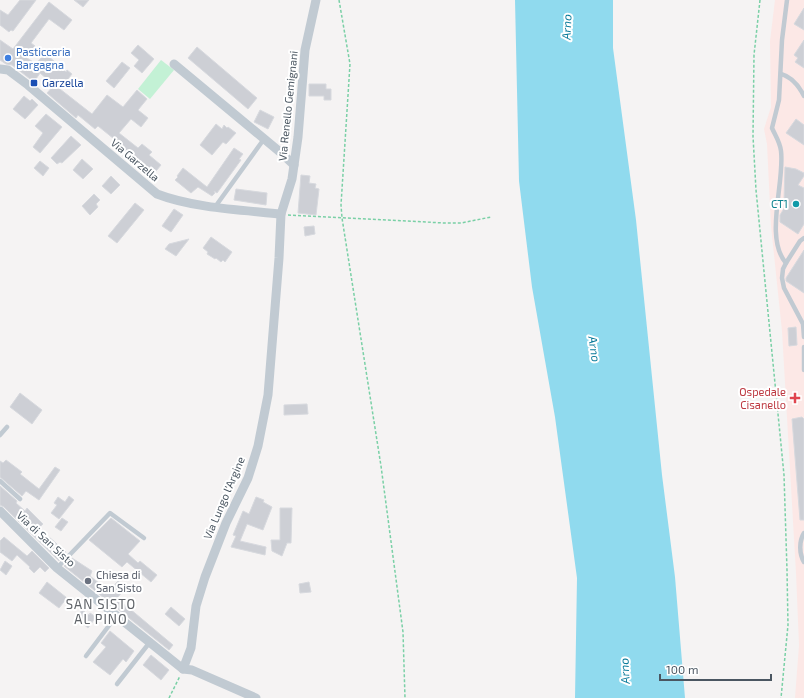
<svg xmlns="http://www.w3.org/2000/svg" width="804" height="698" viewBox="0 0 804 698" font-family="'Exo 2',sans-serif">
	<rect width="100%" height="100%" fill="#f5f3f3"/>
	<path fill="#fce8e6" d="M775,0H804V698H795L799,645L796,573L782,331L771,226L767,144L764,129L771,107L770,41Z"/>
	<path fill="#c3f1d5" d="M161,60L174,70L150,99L138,89Z"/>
	<path fill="#90daee" d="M515,0H613V48L636,220L662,475L675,577L685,698H575L577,578L555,417L532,287L519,181Z"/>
	<g fill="#cdcfd5" stroke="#d7d9de">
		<path d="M20,0H36L13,31L11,30L9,32L0,25V10L8,15Z"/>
		<path d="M74,0H89L83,7Z"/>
		<path d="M49,2L72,20L64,30L49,19L31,43L35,46L27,58L36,64L45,53L66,72L67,70L72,74L60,89L92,114L107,95L123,107L137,90L147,99L138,110L148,118L141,127L131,119L119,133L138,148L142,144L152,152L149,155L161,165L152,176L117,145L119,143L98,126L95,129L78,115L76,118L47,93L54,85L40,73L34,82L12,65L6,64L0,60V40L13,49Z"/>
		<path d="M804,8V30L794,24Z"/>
		<path d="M804,40V68L795,62L798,58L794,55Z"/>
		<path d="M138,45L154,59L142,73L134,66L139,60L131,53Z"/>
		<path d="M197,47L257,98L248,109L188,58Z"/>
		<path d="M122,62L130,68L114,88L106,81Z"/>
		<path d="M309,84H326V89H331V100H324V96H309Z"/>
		<path d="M24,96L30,101L32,99L38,105L25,119L13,109Z"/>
		<path d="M260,110L274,117L268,129L254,122Z"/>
		<path d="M46,114L62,127L40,153L33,147L43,133L35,126Z"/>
		<path d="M796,119L804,125V145L786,133Z"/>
		<path d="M216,124L222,129L224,125L227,128L228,127L236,133L226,144L223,142L212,155L200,145Z"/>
		<path d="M71,136L81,145L62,163L60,162L57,164L51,158Z"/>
		<path d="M234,148L243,154L239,159L241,160L217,193L214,191L215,193L212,196L198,187L191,193L175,180L178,177L177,176L183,168L207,187Z"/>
		<path d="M82,159L93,169L83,179L73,170Z"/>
		<path d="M40,161L49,168L43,176L34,168Z"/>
		<path d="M785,167L796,169L804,173V176L798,185L804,188V224L798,234L780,222V215L788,202L784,200Z"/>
		<path d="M301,175L310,176L309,183L316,184L315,188L319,189L316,215L298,213Z"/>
		<path d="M111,176L120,185L111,194L102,186Z"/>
		<path d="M236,189L267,193L266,205L234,200Z"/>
		<path d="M94,194L100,200L96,204L98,207L90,215L82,206Z"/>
		<path d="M135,203L144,210L117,243L108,236Z"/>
		<path d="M174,209L183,215L171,232L162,226Z"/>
		<path d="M314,226L315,234L305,236L304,227Z"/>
		<path d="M211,237L232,252L225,262L223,260L221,262L216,258L215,259L207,254L208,252L203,248Z"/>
		<path d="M189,239L176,256L165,249L169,244Z"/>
		<path d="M804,250V293L786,281V278Z"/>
		<path d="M796,327L797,345L789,346L788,328Z"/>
		<path d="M20,393L42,410L32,424L10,407Z"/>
		<path d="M307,404L308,414L284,415V405Z"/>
		<path d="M802,417L804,419V520H800L792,419Z"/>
		<path d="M6,460L22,472L20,474L39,489L55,467L60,470L39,500L26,491L22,496L0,477V461L3,463Z"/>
		<path d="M0,486L17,501L16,503L25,511L27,508L43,524L34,532L45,542L49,537L66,552L59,561L4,507L0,505Z"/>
		<path d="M69,496L74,500L59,519L51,513L57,505L54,503L58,497L65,502Z"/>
		<path d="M256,497L264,500L263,502L272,507L263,530L247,524L240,541L266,547L265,555L231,547L236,536L233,535L243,511L249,514Z"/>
		<path d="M280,508H292L291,543H287L282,556L272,551L271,540H280Z"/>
		<path d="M62,518L68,522L61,531L55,527Z"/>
		<path d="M111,518L140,541L128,554L138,563L140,561L157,575L151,582L127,562L122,567L89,540Z"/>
		<path d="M4,537L27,556L32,551L49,568L45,572L40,567L34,573L29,568L30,567L17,555L12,561L0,552V541Z"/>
		<path d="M72,558L92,571L90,576L109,591L118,581L126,588L117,598L173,645L169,650L64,566Z"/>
		<path d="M5,561L12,566L6,575L0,570Z"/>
		<path d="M47,582L67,598L59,608L39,593Z"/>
		<path d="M309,582L311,592L300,593L299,584Z"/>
		<path d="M171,607L185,619L179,626L165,614Z"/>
		<path d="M82,610L89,615L90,613L96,617L88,628L76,618Z"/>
		<path d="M110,631L134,651L126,662L123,659L110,675L93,662L106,647L101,643Z"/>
		<path d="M151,655L169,670L161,680L143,665Z"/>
	</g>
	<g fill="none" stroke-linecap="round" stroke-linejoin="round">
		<g stroke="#7ad0a6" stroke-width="1.5" stroke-dasharray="3 2" stroke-linecap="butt">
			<path d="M339,0L350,64L341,205L342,218L381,466L403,632L405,698"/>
			<path d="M760,0L754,55L753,136L756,190L784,475L787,570L788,625L781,698"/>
			<path d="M288,215L445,223H461L491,217"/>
			<path d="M169,698L180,676"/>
		</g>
		<g stroke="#c1cad2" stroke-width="4.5">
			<path d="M781,74C792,77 799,86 804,96"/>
			<path d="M215,207L264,139"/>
			<path d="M804,238L800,241L786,263L783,269L782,278L784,288L803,324L804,337"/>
			<path d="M786,263C764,238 785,182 781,151C780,142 775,135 772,128L779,100L782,40L787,0"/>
			<path d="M804,347V370"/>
			<path d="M0,435L7,427"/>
			<path d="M0,481L20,499"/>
			<path d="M804,533C799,541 799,554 804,562"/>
			<path d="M57,568L110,513L144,538"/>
			<path d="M86,656L117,615"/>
			<path d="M117,684L150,642"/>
		</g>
		<g stroke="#c1cad2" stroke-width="9">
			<path d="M174,64L280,152L294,165"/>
			<path d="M0,69L8,70L28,85L157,194C193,208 242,210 281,214"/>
			<path d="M0,511L57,568L183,669L192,670L256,698"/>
			<path d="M183,669L191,648L196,606L205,577L226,523L248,478L258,446L268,395L279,258L281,214L292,179L298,137L305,50L316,0"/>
		</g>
	</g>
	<circle fill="#3f7fe0" stroke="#fff" stroke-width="1.5" cx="8" cy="58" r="4"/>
	<rect fill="#1a4fb4" stroke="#fff" stroke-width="1.5" x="30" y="79" width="8" height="8" rx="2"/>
	<circle fill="#0f9aa8" stroke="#fff" stroke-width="1.5" cx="796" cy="204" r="4"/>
	<path fill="#e0444e" stroke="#fff" stroke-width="1.5" d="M793 392h4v4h4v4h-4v4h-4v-4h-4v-4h4z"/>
	<circle fill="#6b7280" stroke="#fff" stroke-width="1.5" cx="88" cy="581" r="4"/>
	<g text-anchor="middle" stroke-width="4" stroke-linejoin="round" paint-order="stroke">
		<g font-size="11" fill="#366cbe" stroke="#fff" text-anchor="start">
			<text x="16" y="56">Pasticceria<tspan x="16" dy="13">Bargagna</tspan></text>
		</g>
		<g font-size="11" fill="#164399" stroke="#fff" text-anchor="start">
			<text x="42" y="87">Garzella</text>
		</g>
		<g font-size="11" fill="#4a5661" stroke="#fff">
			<text transform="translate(288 106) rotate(-84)" y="4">Via Renello Gemignani</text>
			<text transform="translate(135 160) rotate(40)" y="4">Via Garzella</text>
			<text transform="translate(224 498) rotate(-67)" y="4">Via Lungo l'Argine</text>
			<text transform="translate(46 539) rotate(43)" y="4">Via di San Sisto</text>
		</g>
		<g font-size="11" fill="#0d838f" stroke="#fff" text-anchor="end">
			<text x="788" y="208">CT1</text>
		</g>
		<g font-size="11" fill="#be3a42" stroke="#fff" text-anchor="end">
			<text x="786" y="396">Ospedale<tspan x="786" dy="13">Cisanello</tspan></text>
		</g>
		<g font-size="11" fill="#5b616d" stroke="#fff" text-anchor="start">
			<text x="96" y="579">Chiesa di<tspan x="96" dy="13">San Sisto</tspan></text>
		</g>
		<g font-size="12" font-style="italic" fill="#0c7c9b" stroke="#fff">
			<text transform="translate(567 27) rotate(-88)" y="4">Arno</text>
			<text transform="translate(594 349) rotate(82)" y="4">Arno</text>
			<text transform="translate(625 671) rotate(-93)" y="4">Arno</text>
		</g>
		<g font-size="13" letter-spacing="1" fill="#5f6368" stroke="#fff">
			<text x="101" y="609">SAN SISTO<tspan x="101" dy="15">AL PINO</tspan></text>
		</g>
	</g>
	<path d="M660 674v6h111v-6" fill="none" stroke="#4a5661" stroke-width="2"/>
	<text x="666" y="674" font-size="12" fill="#4a5661" stroke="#ffffff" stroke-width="3" paint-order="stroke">100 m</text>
</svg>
